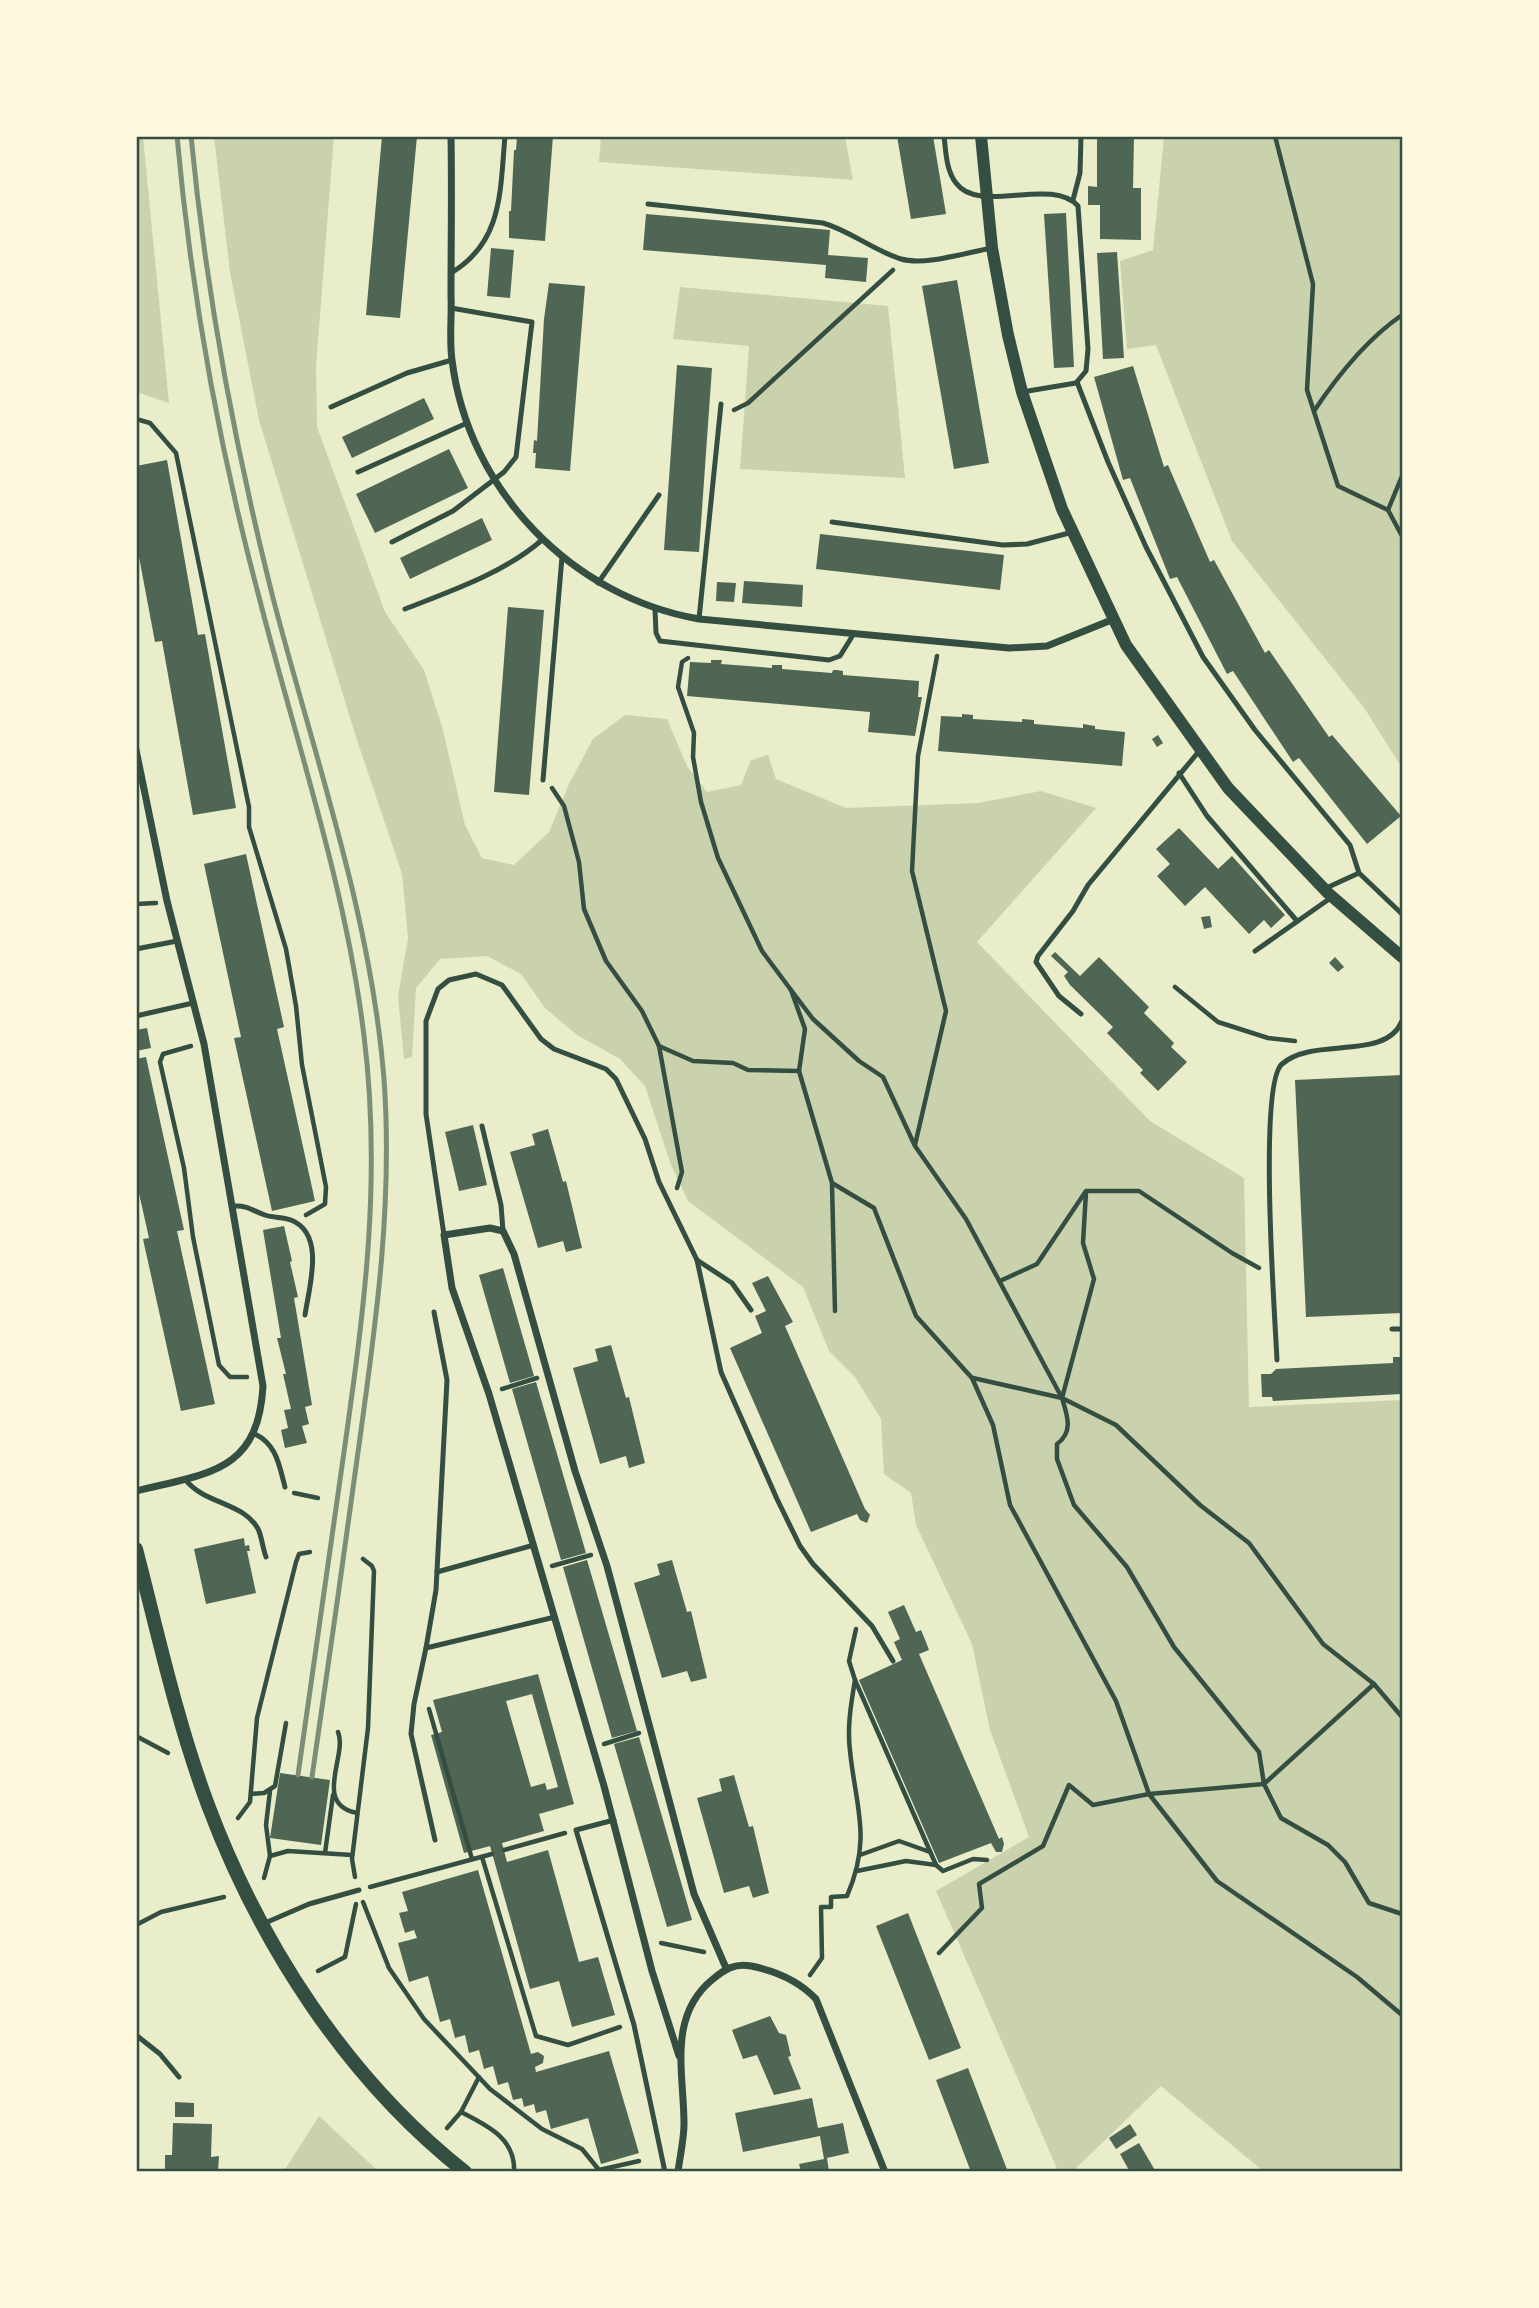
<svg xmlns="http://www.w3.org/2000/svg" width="1539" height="2308" viewBox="0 0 1539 2308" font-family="Arial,sans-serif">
	<rect width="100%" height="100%" fill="#e9edc9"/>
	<g fill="#cad2ad">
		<path d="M143,136V137L169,403L137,392L136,137Z"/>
		<path d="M334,136L316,366L317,427L385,612L424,670L443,730L465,825L482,858L514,865L549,832L569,784L593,739L625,715L667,719L687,766L707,792L741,785L751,760L768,755L776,779L846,808L978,803L1041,791L1096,808L977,942L1150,1121L1244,1178L1249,1407L1402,1400V2171H1263L1161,2086L1073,2171H1058L936,1891L1029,1837L990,1730L972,1644L916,1525L911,1493L884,1474L881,1419L855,1377L829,1351L803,1287L688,1201L671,1165L645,1086L620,1059L577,1035L545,1008L521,974L487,956L440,959L416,988L412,1057L404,1059L398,996L408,938L402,874L356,737L259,420L230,272L214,137Z"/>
		<path d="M601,137H845L853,180L599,162Z"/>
		<path d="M1164,137H1402V768L1365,709L1232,541L1156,345L1127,349L1120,261L1153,250Z"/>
		<path d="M680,287L888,306L905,478L740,469L749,346L673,339Z"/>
		<path d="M319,2116L378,2171H284Z"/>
	</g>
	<g fill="#4f6655" fill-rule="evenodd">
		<path d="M382,136H417L400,318L366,315Z"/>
		<path d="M517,136H553L545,241L509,238V211H511L514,150H516Z"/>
		<path d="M897,136H933L946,214L911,219Z"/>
		<path d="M1097,136H1134L1133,188H1141V240L1100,239V205H1088V186L1097,187Z"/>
		<path d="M1066,213L1074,367L1054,368L1044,214Z"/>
		<path d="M646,214L830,230L828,255L868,258L866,282L825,278L826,265L643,250Z"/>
		<path d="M491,248L514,250L510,298L487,296Z"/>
		<path d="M1117,252L1124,358L1103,359L1097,253Z"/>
		<path d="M957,280L989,463L954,469L922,286Z"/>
		<path d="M549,283L585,286L570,471L535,468L536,453H533L534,440L537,441L544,319Z"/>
		<path d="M677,365L712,368L699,552L664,550Z"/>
		<path d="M1133,366L1164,467L1168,465L1210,562L1214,560L1265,653L1269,650L1329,737L1332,735L1401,816L1367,844L1299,758L1293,762L1233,671L1227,674L1177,577L1170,579L1130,478L1123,480L1094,377Z"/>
		<path d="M424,398L434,419L352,458L342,437Z"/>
		<path d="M449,449L468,488L375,533L356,494Z"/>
		<path d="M167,460L198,635L205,634L236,808L193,815L162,641L155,642L136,541V466Z"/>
		<path d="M482,518L492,540L410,579L400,558Z"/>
		<path d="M820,534L1004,555L1000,590L816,569Z"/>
		<path d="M744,581L803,585L802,607L742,603Z"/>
		<path d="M717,582L736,583L734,602L716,601Z"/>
		<path d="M508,607L544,610L529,795L494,792Z"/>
		<path d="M711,660H722L721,664L772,668V665H782V669L832,673L833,670H837L843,671V675L919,681L918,697H922L915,736L868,732L870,712L687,696L690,662L711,663Z"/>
		<path d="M962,714L973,715V719L1022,722V719L1034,720V724L1083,728V724L1095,726V729L1125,732L1122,766L938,751L941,716L962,717Z"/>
		<path d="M1158,735L1163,743L1157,747L1152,739Z"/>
		<path d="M1179,828L1218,869L1232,856L1285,915L1271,928L1264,920L1249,934L1205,887L1185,906L1157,876L1170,864L1156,849Z"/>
		<path d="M246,854L284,1027L277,1029L315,1201L272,1211L234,1038L241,1037L204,864Z"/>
		<path d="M1210,916L1212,927L1204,929L1201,917Z"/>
		<path d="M1055,952L1080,976L1099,957L1149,1007L1144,1013L1174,1043L1171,1047L1187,1062L1158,1091L1140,1073L1143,1070L1107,1033L1113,1027L1070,985L1064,976L1068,972L1051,956Z"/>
		<path d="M1335,957L1344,967L1338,972L1329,963Z"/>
		<path d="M147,1028L151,1048L136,1051V1030Z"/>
		<path d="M146,1057L184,1230L177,1231L215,1404L181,1411L143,1239L149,1238L136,1180V1059Z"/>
		<path d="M1402,1075V1313L1306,1317L1295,1080Z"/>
		<path d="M473,1125L487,1185L459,1191L445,1132Z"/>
		<path d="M548,1129L563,1182L566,1181L582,1248L566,1252L563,1241L538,1248L510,1152L535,1145L532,1134Z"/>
		<path d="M284,1226L292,1261L290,1262L298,1297L294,1298L312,1405L305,1407L309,1424L302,1426L307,1443L285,1448L281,1430L288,1428L284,1410L291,1409L283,1374H286L277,1338H281L263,1230Z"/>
		<path d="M503,1268L534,1376L510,1383L479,1275Z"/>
		<path d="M768,1276L793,1322L785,1326L865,1509L870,1515L867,1523L860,1520L857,1514L811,1532L730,1348L762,1333L755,1316L766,1311L752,1283Z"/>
		<path d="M611,1345L626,1398L629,1397L645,1463L629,1468L626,1456L600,1464L573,1368L598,1361L595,1349Z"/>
		<path d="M1393,1357H1402V1394L1273,1401L1272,1397H1262L1261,1374H1271L1276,1369L1393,1363Z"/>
		<path d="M536,1382L586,1553L561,1560L512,1389Z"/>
		<path d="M244,1538L245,1546L249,1545L250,1551H247L256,1593L206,1604L194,1549Z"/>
		<path d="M587,1560L637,1731L612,1738L563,1567Z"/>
		<path d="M672,1560L687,1612L691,1611L707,1678L691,1682L687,1671L662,1678L634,1583L660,1575L657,1564Z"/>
		<path d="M904,1605L916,1632L921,1630L926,1642L929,1650L919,1654L999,1839L1002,1837L1004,1844L1002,1852H996L991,1843L939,1863L859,1680L902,1660L894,1642L900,1639L888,1612Z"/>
		<path d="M538,1674L574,1804L539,1814L544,1831L502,1843L507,1862L548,1850L579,1962L598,1957L615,2015L572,2027L559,1981L530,1989L490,1846L464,1853L431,1735L442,1732L433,1700ZM532,1694L558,1787L547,1790L545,1783L531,1787L506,1701Z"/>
		<path d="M639,1737L692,1920L667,1927L614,1744Z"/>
		<path d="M280,1773L330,1780L321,1845L270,1838Z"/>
		<path d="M734,1775L749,1827L753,1826L769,1893L753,1898L749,1886L724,1893L697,1798L722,1791L719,1779Z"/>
		<path d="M478,1870L531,2054L538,2052L544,2056L543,2063L535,2067L536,2072L609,2051L639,2153L601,2164L588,2118L551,2129L546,2110L536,2113L534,2104L524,2107L522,2098L513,2100L508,2082L498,2085L493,2066L484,2069L479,2050L469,2053L465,2035L455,2038L450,2019L440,2022L428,1976L409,1982L398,1943L417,1938L414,1930L405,1933L399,1913L408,1911L402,1892Z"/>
		<path d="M908,1913L961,2048L929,2060L876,1926Z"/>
		<path d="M770,2016L779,2033L786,2035L791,2056L788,2057L801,2089L774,2095L757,2055L743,2059L732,2030Z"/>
		<path d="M968,2068L981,2102L1008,2172H971L936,2080Z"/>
		<path d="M812,2098L818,2128L843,2123L849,2153L827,2158L829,2172H801L799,2164L824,2159L820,2136L743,2152L735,2113Z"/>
		<path d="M175,2102L194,2103V2117H175Z"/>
		<path d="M173,2123L212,2124L211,2157L219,2156L218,2172H165V2155H172Z"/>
		<path d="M1130,2124L1137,2135L1116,2149L1109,2138Z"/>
		<path d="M1139,2143L1156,2172H1130L1120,2154Z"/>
	</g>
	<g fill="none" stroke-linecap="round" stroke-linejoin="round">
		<g stroke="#344e41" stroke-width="4.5">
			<path d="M1275,136L1313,284L1307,390L1338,486L1388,510"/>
			<path d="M734,410L748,403L893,270"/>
			<path d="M1314,411C1338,375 1367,339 1402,315"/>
			<path d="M136,419L150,423L176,453L249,807V827L286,949L296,1006L302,1065L326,1187L325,1204L306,1215"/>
			<path d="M1402,476L1388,510L1402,536"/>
			<path d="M552,788L564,806L579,862L584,909L606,961L642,1011L659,1046L682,1172L677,1188"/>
			<path d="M136,904L156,903"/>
			<path d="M1175,987L1218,1022L1268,1038L1295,1041"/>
			<path d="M791,990L813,1019L859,1061L883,1077L915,1146L966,1219L1062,1398C1067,1415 1074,1432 1057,1444V1459L1074,1505L1127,1567L1174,1647L1259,1752L1264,1784L1281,1818L1328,1845L1345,1862L1369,1903L1402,1914"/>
			<path d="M191,1046L163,1054L160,1062L184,1168L193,1237L219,1365L230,1377H247"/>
			<path d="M659,1046L693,1061L733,1063L748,1070L799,1071L805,1029L791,990L762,951L718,858L701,802L693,757L694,733L678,687L682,662L688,658"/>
			<path d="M799,1071L832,1183L874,1208L916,1316L972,1378L993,1425L1010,1505L1116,1701L1149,1794L1217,1881L1357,1977L1402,2015"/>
			<path d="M915,1145L946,1011L912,871L918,756L937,656"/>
			<path d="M832,1184L835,1311"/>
			<path d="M1000,1281L1037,1264L1086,1191H1139L1232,1253L1259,1268"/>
			<path d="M973,1378L1062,1398L1116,1425L1200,1505L1249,1543L1323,1644L1374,1684L1402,1717"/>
			<path d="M502,1389L537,1378"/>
			<path d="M1062,1398L1094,1279L1083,1243L1086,1192"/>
			<path d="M294,1493L318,1498"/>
			<path d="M552,1566L591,1555"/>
			<path d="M856,1629L849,1661L855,1680L936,1865"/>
			<path d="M429,1709L472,1859"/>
			<path d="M338,1732C348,1755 312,1804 357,1813"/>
			<path d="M136,1736L168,1753"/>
			<path d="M604,1744L639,1733"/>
			<path d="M270,1791L266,1825L270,1856"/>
			<path d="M251,1794L264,1793L275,1786L286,1723"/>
			<path d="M238,1818L250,1802L257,1718L296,1562L299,1554L310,1552"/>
			<path d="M504,1850L565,1833"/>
			<path d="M325,1853L333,1795"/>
			<path d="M860,1855L899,1841L930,1852"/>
			<path d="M482,1857L536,2036L568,2045L620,2027"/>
			<path d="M857,1871L906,1861L936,1865L943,1871L973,1859L987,1860"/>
			<path d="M355,1877L352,1859L368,1728L374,1571L372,1566L363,1559"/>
			<path d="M264,1878L270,1856L288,1851L352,1855"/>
			<path d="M370,1887L492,1854"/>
			<path d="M363,1902L389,1968L424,2019L490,2089L542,2129L582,2149L599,2170L639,2161"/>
			<path d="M136,1925L161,1912L224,1897"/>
			<path d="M661,1943L704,1952"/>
			<path d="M939,1953L982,1908L979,1884L1043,1846L1069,1785L1093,1805L1149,1794L1264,1784L1374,1684"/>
			<path d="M318,1971L345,1957L356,1904"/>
			<path d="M810,1975L822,1958L821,1907H831V1897L847,1896C872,1838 856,1809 850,1751C847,1727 851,1704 855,1680"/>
			<path d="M479,2077L461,2112C486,2125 516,2138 514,2172"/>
			<path d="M447,2128L461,2112"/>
		</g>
		<g stroke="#344e41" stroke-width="5">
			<path d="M944,136C946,152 946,170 956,183C979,215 1051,176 1078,206L1088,349L1086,371L1076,383L1022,392"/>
			<path d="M1073,200L1080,173L1081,136"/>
			<path d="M648,204L823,223C851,231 872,250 901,259C925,266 968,252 992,248"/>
			<path d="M451,273C503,242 500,191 505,136"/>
			<path d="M1077,382L1108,462L1146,547L1203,657L1255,730L1350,845L1359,873L1402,914"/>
			<path d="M331,407L407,373L452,360"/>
			<path d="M358,472L467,423"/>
			<path d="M832,522L1003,545L1027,544L1073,532"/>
			<path d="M392,542L453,511L504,472L516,457L532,322L451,308"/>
			<path d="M598,583L659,495"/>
			<path d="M405,609C451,591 504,573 542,540"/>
			<path d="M655,609L656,633L660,641L829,660L840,656L853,635"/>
			<path d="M699,619L721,404"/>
			<path d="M1179,773L1207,816L1297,921"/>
			<path d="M543,780L562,557"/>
			<path d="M1324,889L1359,873"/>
			<path d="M136,949L177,941"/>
			<path d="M1255,951L1332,897"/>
			<path d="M1081,1014L1059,996L1036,962L1038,956L1073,911L1088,885L1200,750"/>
			<path d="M136,1016L193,1003"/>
			<path d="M482,1126L501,1205L503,1231"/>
			<path d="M234,1206C247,1205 253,1211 265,1215C273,1218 283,1217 291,1220C326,1234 309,1287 305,1315"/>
			<path d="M444,1235L426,1114V1021L438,989L449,980L476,974L502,985L541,1039L554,1049L606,1069L616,1079L645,1139L659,1182L697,1260L721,1372L777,1499L800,1546L813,1564L872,1626L893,1661"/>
			<path d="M697,1260L732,1283L751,1310"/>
			<path d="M1392,1329H1402"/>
			<path d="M1277,1360C1275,1317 1258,1084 1282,1064C1314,1036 1385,1062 1402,1021"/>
			<path d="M255,1434C277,1445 279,1465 285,1487"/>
			<path d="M185,1479C204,1505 246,1502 259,1531C262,1539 263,1549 266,1557"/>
			<path d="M437,1572L534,1545"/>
			<path d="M426,1648L436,1590L447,1380L434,1312"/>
			<path d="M614,1820L576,1830L634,2025L665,2172"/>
			<path d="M435,1840L411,1734L414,1704L426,1648L555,1617"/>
			<path d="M265,1923L309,1904L359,1890"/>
			<path d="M136,2035L160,2054L179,2077"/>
		</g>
		<g stroke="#344e41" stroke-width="7">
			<path d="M451,136C452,190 451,243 451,296C452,317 449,339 452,360C468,490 572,597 699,619L1009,648L1047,646L1114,619"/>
			<path d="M136,750L167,901L204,1044L263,1386C258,1473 208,1473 136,1491"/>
			<path d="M679,2056L652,1971L604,1786L489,1394L452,1288L444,1235L490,1228L503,1231L514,1254L575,1471L607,1566L694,1894L726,1968"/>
			<path d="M678,2172C680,2156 684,2139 684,2124C684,2073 667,2016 713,1979C725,1969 735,1963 751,1966C776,1971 798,1980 816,1999L885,2172"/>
		</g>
		<path stroke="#344e41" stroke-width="12" d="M981,136L992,248L1008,335L1022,392L1062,509L1126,645L1228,788L1328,893L1402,957"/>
		<path stroke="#344e41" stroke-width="14" d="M136,1549C158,1634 177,1722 208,1805C260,1944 347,2079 465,2172"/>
		<g stroke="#7c8e77" stroke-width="5">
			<path d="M177,136C191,291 219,447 259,597C296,742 346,887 364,1036C382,1180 364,1310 344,1452C329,1560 313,1667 298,1775"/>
			<path d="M191,136C206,292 235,447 273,598C314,756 371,915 384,1079C393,1203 376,1323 359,1445C344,1556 328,1666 312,1777"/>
		</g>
	</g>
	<rect width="1539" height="2308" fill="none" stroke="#fefae0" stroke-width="276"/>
	<rect x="138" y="138" width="1263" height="2032" fill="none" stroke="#344e41" stroke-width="2.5"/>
</svg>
